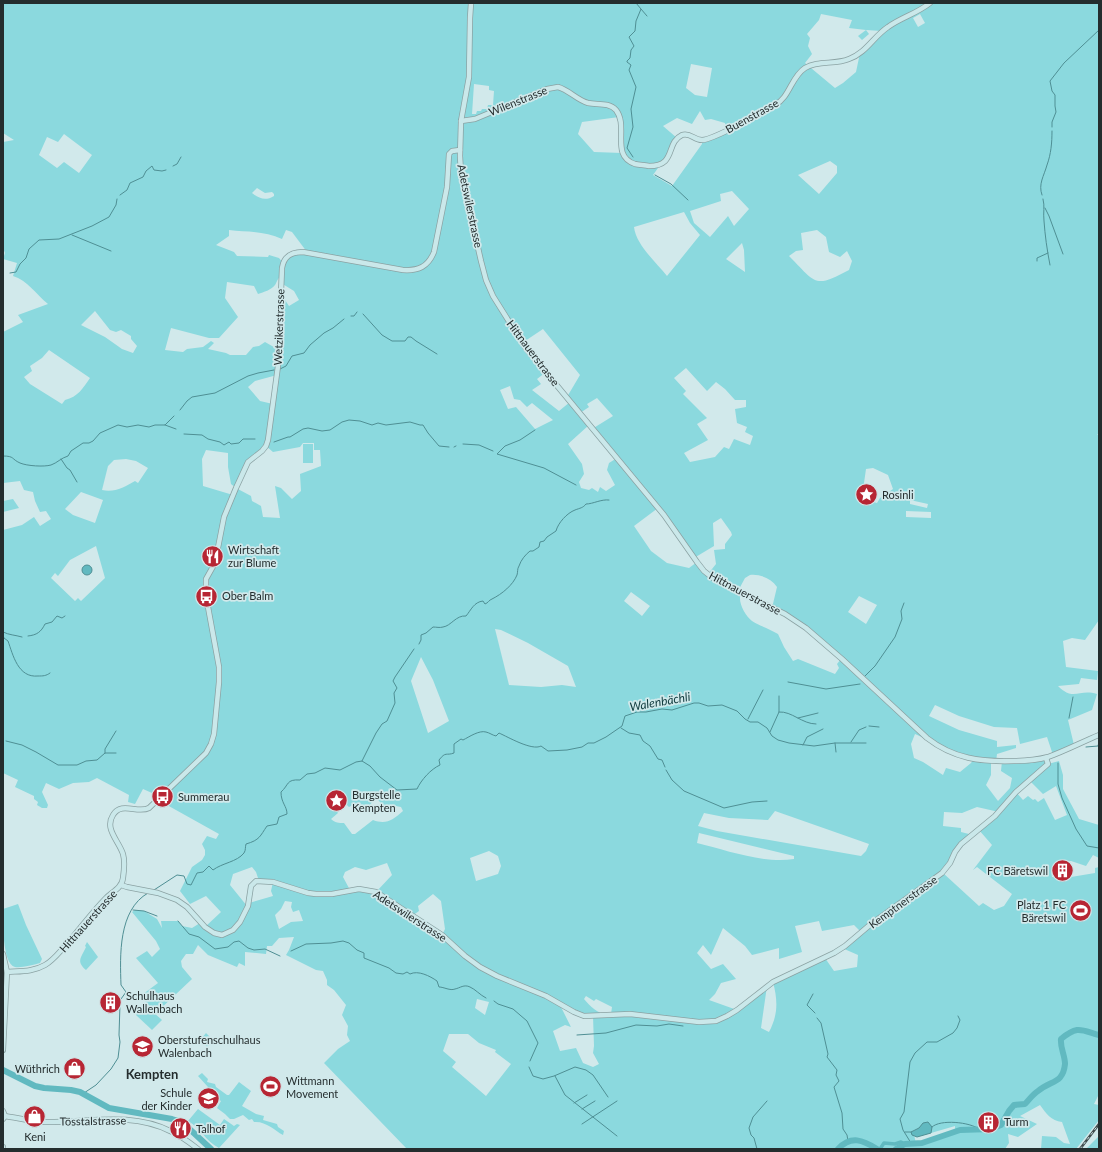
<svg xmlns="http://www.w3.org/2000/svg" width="1102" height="1152" viewBox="0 0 1102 1152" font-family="Lato,sans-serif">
	<rect width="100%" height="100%" fill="#d1e9eb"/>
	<g fill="#8bd9de" fill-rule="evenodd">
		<path d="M3,3H1099V434H1097L1099,436V620L1085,640L1072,638L1063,641L1066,667L1098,671L1097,680L1081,678L1079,684L1058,686C1074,702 1079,688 1097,694L1092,710L1068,720L1074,745L1053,755L1047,737L1020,744L1017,728L994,727L959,716L935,705L929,716L959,730L997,741V747L1016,745V748L997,754L996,762H991V775L986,785L998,801L1010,788L1012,778L1001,771L1002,761L1046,758L1048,764L1059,761L1063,775V789L1079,819L1099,825V858L1093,855L1086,866L1071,861L1057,862L1051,870L1052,877L1059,876V879L1095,873V868L1099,867V1094L1094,1104L1099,1105V1120L1076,1149H1041L1042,1136L1056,1137L1064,1143L1070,1144L1062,1122C1051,1121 1046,1113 1040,1105L1020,1116L1037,1124L1018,1137L1008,1134L1009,1143L1005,1149H407L324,1063L338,1049L350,1041L347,1035L348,1026L342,1015L346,1005L334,990L327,985V980L323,971L316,970L286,955L289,950L294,937L279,938L272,946H267L266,954L245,952V966L239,963L237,967L208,955L198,945L193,954H186L181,961L182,967L192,979L156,1013L143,999L139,997L158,983L136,958L147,951L152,957L160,949L156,941L132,912L135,910L144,911L157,919L162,928L161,921H178L182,926L192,928L200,923L205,927L221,912L206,896L190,904L180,891L192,867L202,860L205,855V850L202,844L207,836L216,839L219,834L158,800L161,797L143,789L135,804L128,802L129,795L97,778L89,782L73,783L59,789L46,783L42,792L48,805L47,808H42L37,805L38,802L34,799V796L15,787L18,780L3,773V530L22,525L34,517L40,526L51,519L46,511L40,512L35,501L33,492L24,490L20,481L3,483V332L23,322L18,315L48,304C37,295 27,280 13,276L17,263L3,259L5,253L3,248V142L14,140L3,133ZM821,14L852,20L849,28L866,30L858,36L862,40L869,34L866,30L882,31L860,53L856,72L843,83L835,88L805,63L812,54L808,46L810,38L807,34L819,20ZM920,14L925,23L918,27L913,18ZM691,64L712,68L707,97L695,95L686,88ZM474,84L489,86V90L494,91L493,105H488L487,109H482L481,111H477L476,114H472ZM700,111L705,120L711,119L725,123L726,131L702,140V144L672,186L653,175L658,168V165L669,157L677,138L663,126L677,118L692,124ZM619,117L622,153L594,152L578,134L582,122ZM64,134L92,155L79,173L64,162L57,168L39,155L47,137L58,142ZM830,161L837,166V173L819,194L798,175ZM257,188L265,193L272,192L274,194V196C266,201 259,199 252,193ZM732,191L749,209L734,226L728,216L710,237L694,223L690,211L721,201L720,194ZM684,212L690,223L700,235L667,276C656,262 636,245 634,227ZM229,230C247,232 265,231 282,239L286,230L292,232L307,252L289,255L283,263L279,258L269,255L268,257L237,256L234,252L216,245L229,236ZM817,230L826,237L829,252L840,257L847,251L852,261L849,270C814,289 816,283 789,256L796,251L803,250L801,233ZM742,243L744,250L745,272L726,259ZM281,276V283L294,291L299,300L289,306L281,294L279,350L265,342L259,346L253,347L246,355H230L226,353L208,349L214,343L211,341L203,347L187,349L183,352L165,350L171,328L209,338H219L238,317L225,298L227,282L254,286L258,294C264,292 271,290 275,285C277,282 277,279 281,276ZM95,311L110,330L116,332L121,330L131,336V339L137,346L133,353L122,349L105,337L81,325ZM543,329L580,375L567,397L570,402L559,411L532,390L541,384L537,379L546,372L522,343ZM49,350L90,378C83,388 78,397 65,400L62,404L30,384L24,377L32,371L30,366L42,358ZM686,368L707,391L716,382L725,389L735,400H746V407L735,409L737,423L747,427L745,432L753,436L750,445L734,439L729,449L724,447L715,457L690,462L684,453L708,440L697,424L707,418L683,394L686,391L674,378ZM277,375L273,404L260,401L248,387L255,381ZM510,386L514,399L520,400L527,407L532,403L553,420L535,429L516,407L508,409L500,390ZM597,398L613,416L592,429L617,458L609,463L607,470L615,485L606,491L600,487L598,492L592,488L589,490L581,488L579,482L584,474L582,464L568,444L589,425L580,413L589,407L587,404ZM303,443H314V450H320L321,466L300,474L301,491L292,499L281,488L275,486L280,518L263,517L261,506L252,501L251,496L236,488L233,495L203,486L202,459L206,450L228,453V467L231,484L236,488L252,458L266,446L273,452L300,447ZM126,459L136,461L148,468L138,483L135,481C125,487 114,493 102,490L108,466L114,460ZM873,468L888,475L893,489L880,498L877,503L870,501L865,496L864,483L866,469ZM81,492L103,500L95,523L73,515L65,509ZM910,500L928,504L927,508L910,504ZM658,508L694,558L714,546L713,523L721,518L731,532L732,535L725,544V549L714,550L716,564L708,574L697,562L689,568L667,563L651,551L634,526ZM906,511L931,512V518L906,517ZM96,546L105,578L81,601L78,598L75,601L51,578L55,573L58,576L70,560ZM750,575C760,574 771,578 777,587L772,608L806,628L841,659L837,664L839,668L835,674L798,659L793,661L784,647L778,634C770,629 760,626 752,621C745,616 737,601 741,593L738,591L745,578ZM631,592L650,606L642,616L624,601ZM859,596L877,605L866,624L848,612ZM495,629L501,630L528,643L568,666L576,687L562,685L541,687L509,685ZM421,657L433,680L449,721L428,733L411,681ZM915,734L973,760L971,763L960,772L946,768L943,775L923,762L914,758L911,744ZM1029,780L1043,794L1056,786L1067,815L1055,820L1044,798L1038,802L1035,799L1033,800L1028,796L1023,800L1016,792ZM376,798L386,808L396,806L401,807L403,811C393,820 386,825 373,820L355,834H352L344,823C339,823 335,823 331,819L338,813L334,807L343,801L349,807L355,804L367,808ZM977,807L999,812L979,830L992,845L973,870L977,867L1012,894L1004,906L994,910L983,903L979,906L943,873L961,844L973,835L961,832V828L943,826L944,812L962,813ZM775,811L869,844L866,851L861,856L717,831L698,826L704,813L729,818L768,820ZM699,833L794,856V859C764,864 726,850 697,843ZM489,851L498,856L501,866L498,874L476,881L470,858ZM387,863L392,875L376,892L350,890L343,877L345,872L355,867L366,870ZM252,867L256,872L259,881L273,882L271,891L273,896L249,903L247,906L230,885L233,874ZM433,894L441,901L445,929L442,935L412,916L419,911L418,906ZM285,901L292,902L291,907L293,912L299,910L303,921L291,922L279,929L275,915L281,909ZM819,921L822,931L854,925L861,932L842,948L858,955L857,967L834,971L825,958L773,982C778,1001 778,1015 769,1032L761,1028L767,986L737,1010L709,1000L715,994L721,983L736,979L723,964L711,969L697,953L703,945L711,955L723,928L745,946L752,955L779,948V959L802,952L795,926ZM586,996L594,1001L596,999L612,1007L611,1014C599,1016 591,1007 584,999ZM477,999L489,1002L485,1015L475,1008ZM561,1004L584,1016H593L594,1046L593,1053L599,1064L593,1067L583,1063L576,1048L560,1051L553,1031L565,1025L571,1027L561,1007ZM449,1034H468L479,1043L496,1050L495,1052L511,1064L486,1096L452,1067L456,1062L443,1051ZM955,1126V1131L926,1143H916L913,1131L919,1128L931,1131V1133Z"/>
		<rect x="303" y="444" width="10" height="19"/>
		<path d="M13,499L19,508L3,512V501Z"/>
		<path d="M18,904L26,925L42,959L40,963C32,965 22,968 15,967C2,964 3,920 3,909Z"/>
		<path d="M87,942L98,957L86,970C76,961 81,958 86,947L85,946Z"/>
		<path d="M145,1005L162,1020L152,1030L136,1015Z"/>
		<path d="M206,1033L213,1040L207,1047L200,1040Z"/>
		<path d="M202,1073L208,1079L207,1082L215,1084L216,1087L227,1095H229L239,1082L251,1091L242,1106L256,1114L264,1116L263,1120L277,1124L278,1127L284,1131L283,1135C274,1130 266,1121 254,1122L252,1119L249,1120L243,1115L234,1119H230L225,1114L217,1108L221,1101L206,1091L208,1087L198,1076Z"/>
		<path d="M198,1109L220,1125L224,1119L234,1126L237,1124L240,1125L219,1148C205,1141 201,1128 188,1121Z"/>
		<path d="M1099,1136V1149H1086Z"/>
	</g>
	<g fill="#61b9c0" stroke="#4f8f94">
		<circle cx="87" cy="570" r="5"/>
		<path d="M928,1122L932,1127L931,1133L917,1137L912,1135L911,1132L919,1128L923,1123Z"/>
	</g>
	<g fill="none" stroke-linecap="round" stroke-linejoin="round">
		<g stroke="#4f8f94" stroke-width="1">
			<path d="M641,9L647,16"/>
			<path d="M1052,127V122L1056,112L1055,106V95L1052,91L1050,81L1064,63L1099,30"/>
			<path d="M633,157L627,148L633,127L631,109L636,87L629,70L631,65L627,62V61L630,58L631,50L634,46L629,37L635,31L636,21L641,9L636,3"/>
			<path d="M173,166L177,164L181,157"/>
			<path d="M655,175L671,184L688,200"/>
			<path d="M120,195L127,190L130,183L143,177L146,171L152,166L154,170L162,171L166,170"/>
			<path d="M1042,195C1038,184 1044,176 1047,165C1051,154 1052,143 1052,131"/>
			<path d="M1043,199C1045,206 1043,213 1044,221C1045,235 1047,250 1050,265"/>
			<path d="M1045,208L1049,216L1063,254"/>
			<path d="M72,235L111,251"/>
			<path d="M1037,261V258L1048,253"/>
			<path d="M10,273L16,272L20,264L26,258L29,249L39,240L59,239L92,226L109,217L116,205L117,199"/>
			<path d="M363,314L382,335L392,341H405L408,337H411L416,341L437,354"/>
			<path d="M351,316H354L357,312"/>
			<path d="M280,369L286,366L292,356L304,353L310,345L324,333L333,328L344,319"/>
			<path d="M180,410L187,401L192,397L215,393L248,376L258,373L274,370"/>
			<path d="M165,425L176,429"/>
			<path d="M535,430L520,440L505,446L497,454L544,468L576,485"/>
			<path d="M184,434L202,435L208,439L220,442L224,445L229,442L231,444L239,443L243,439H255"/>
			<path d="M274,442L288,437H290L303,429L308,428L322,431L330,430L342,422L349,420L360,421L372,425L378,423L386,425L410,422L420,425H423L428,433L439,446L449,447"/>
			<path d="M463,444L479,445L493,451"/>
			<path d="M454,447L456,446"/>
			<path d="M3,456C15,456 11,459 20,463C27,466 44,467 51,465C57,463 61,458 68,456L71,451L83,443H89L93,441L100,433L118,425L127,427L138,425L149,427L155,425H165L174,416"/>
			<path d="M61,459L67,468L70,470L77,482"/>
			<path d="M3,632C9,635 15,635 22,637"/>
			<path d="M3,636L4,638L8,641C13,655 18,678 38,676C43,676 46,676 50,673"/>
			<path d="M28,636C37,635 41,632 45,624L52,622L57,616L62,618L65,616"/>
			<path d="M419,644L421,640V635L426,633L433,627C436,627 440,628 443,627C451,626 456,615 466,616C471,610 474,602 483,601L485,604C488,603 489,600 492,599C502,594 513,585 517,575C518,572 517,569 519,566C521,560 525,555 530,551H533L539,547L540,542L544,541L547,537L556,531C558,523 567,513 575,510C580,508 583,508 586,504C593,504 601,499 609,500"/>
			<path d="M865,676L875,666L895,637L902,619L901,611L904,603"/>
			<path d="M788,682L826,689L860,684"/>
			<path d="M779,712C792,711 802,724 816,724"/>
			<path d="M798,718L818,713"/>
			<path d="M1069,718L1073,697"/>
			<path d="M748,719L763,690"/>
			<path d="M869,726L879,727"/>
			<path d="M621,728L629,733L640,735L643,741L650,746L658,759L662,760L665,767"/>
			<path d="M770,732L779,712V696"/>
			<path d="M6,741L22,745L36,752L58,765H77L86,761L97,760L105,753H116"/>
			<path d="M851,742L859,730L866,727"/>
			<path d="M835,743L836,752"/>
			<path d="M803,745L807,737L823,729"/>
			<path d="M1086,747L1098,746L1099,742"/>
			<path d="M105,753V749L116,731"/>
			<path d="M362,761L376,733L382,724L387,721L395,703L394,693L397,688L393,681L395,677L414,649"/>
			<path d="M1058,763V784L1062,798L1076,829L1087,846L1099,848"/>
			<path d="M666,770L672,780L684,791L724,808L752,802L767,801"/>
			<path d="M154,890L177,875L184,876L187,884L191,885L197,873L203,872L209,866L213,870C222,863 237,862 244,853C246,850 245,847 246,844C260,840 260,836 267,826L277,824L279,817L287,814C287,806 281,803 281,792C289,785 286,779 300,780L307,774L315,773L325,768L340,770L356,762L362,761L370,766L380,777L397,790L417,789C421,780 431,769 440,765L439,760C446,751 446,756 454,753V744L461,739L463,740C469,737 479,730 486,732C490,733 492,735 496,736L499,733C508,737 532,751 541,746L548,751L567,750L582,747L588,743H594L606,737L622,726L625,716L637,712H646L662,709L672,710L694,703H699L708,706L722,705L737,711L745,719L750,722H758L767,728L772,736L778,740L789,743L814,746L835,743H866"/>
			<path d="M133,910L144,911L157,916"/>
			<path d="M178,921L189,934L199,937L215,949L228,947L234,942L239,941L248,948L254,950L265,949L280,956"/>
			<path d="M291,951L306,944L331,943L343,941L349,943L357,950L364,953V958L389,968L396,973L403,974L407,972L410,974C418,970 430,976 437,981L439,987C444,987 450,991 455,989C460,988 464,984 470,987C475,989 480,995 486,998"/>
			<path d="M813,994L807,1005L815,1013"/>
			<path d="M121,999L126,992L121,985C120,956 118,910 148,893"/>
			<path d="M494,1001L498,1004L513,1009L527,1021L538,1043L530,1061"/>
			<path d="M817,1018L821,1023L828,1054L827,1057L837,1070L836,1075L839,1081L834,1087L842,1113L843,1129L847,1135L848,1141"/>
			<path d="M577,1035L606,1033L636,1025L657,1026L669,1024L683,1026"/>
			<path d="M529,1067L533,1076L543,1079L554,1076L575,1067L586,1070L593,1075L608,1097"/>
			<path d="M555,1076L565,1095L617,1136"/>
			<path d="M84,1093L96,1085L111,1069L118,1058L120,1042L119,1035L120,1004"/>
			<path d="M574,1103L587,1095"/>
			<path d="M582,1109L595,1101"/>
			<path d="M582,1124L617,1101"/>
			<path d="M932,1127C940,1119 970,1122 979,1129"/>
			<path d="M905,1132H911"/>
			<path d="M911,1143L903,1130L900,1119L904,1112L910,1062L915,1053L927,1042H937L953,1033L957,1028L960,1020L958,1016"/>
			<path d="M757,1149L754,1138L751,1135L749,1128L753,1117L767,1101"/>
		</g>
		<path stroke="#61b9c0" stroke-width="3.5" d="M880,1149L884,1143L895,1144L901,1142L905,1144"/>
		<g stroke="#61b9c0" stroke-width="6">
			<path d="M3,1070L35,1086L44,1088L71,1090L80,1092L109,1108L172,1119L182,1122L211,1149"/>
			<path d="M838,1149C851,1135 863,1140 877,1149"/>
			<path d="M896,1149L905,1144L922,1143L960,1130L991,1129L1001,1125L1009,1111L1014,1105L1025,1104C1029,1100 1033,1094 1038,1091C1051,1080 1063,1084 1065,1064C1065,1055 1060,1048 1061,1039C1078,1025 1081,1030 1099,1035"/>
		</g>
		<defs>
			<g id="secondary">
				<path d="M471,3L470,18L469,77L461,121L460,156L461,173L481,261L486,280L493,296L525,347L664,515L697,562L704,571L714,579L785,614L806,628L842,659L927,738C954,759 981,762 1014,761C1025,761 1037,760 1048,757C1065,751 1082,742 1099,735"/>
				<path d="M461,121L475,119L547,89L558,87C569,90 577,100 588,103C597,105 609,102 616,110C629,126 610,156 635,164C639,165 645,165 649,166C677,166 665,143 682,135C690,132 694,140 702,140C713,140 763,112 775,105C790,97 791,77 805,68C818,60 835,65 849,59C866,53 874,36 888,27C902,17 916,14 930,3"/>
				<path d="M121,885L127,887L158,893L177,900L187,907L205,927L214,933L222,935L233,930L240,922L248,906L251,886L256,881L273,882L308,893L316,894H332L359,889L376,892L442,935L465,956L480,967L497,976L546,996L574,1012L584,1016L630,1014L699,1022L716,1021L727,1016L737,1010L773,982L834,953L845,946L871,924L942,873L950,863L955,852L961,844L995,816L1016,792L1048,764L1046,758"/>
				<path d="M3,954L7,972L3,1050"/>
				<path d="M7,972C20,971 33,972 45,965C54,960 60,951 67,944C80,929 92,912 106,898C112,892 122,888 123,878C124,871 125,861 123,854C119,841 104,829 113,815C121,801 138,814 149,808L206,753L211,744L214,734L219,682V667L206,596V579L215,563L224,517L236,488L248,462L262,451L266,446L268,440L278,366L282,268C284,256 291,252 303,252L403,270C418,271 428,267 434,252L447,187L449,154L452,151L460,150"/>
				<path d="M3,1111L5,1116L3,1119"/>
				<path d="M5,1116C18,1118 31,1121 44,1122C86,1123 130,1111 170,1131C180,1135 189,1142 198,1149"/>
				<path d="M3,1147V1149"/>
			</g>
		</defs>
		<use href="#secondary" stroke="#8ba2a3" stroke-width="6"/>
		<use href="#secondary" stroke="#cae8ea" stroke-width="4.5"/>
		<defs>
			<path id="rail" d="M1080,1149L1099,1124"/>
		</defs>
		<use href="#rail" stroke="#404b4c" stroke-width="2.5"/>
		<use href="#rail" stroke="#d1e9eb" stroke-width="1" stroke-dasharray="3" stroke-linecap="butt"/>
	</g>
	<defs>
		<symbol id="sight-disc" viewBox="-11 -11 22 22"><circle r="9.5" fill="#b72634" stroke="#d1e9eb"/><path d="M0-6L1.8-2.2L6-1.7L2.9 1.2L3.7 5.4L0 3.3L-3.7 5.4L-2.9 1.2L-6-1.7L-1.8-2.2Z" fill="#fff"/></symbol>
		<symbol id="restaurant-disc" viewBox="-11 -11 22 22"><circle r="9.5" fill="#b72634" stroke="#d1e9eb"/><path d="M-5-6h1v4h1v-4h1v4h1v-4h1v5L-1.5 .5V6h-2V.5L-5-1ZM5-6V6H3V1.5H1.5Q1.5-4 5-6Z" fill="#fff"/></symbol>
		<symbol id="bus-disc" viewBox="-11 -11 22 22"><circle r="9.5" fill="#b72634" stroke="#d1e9eb"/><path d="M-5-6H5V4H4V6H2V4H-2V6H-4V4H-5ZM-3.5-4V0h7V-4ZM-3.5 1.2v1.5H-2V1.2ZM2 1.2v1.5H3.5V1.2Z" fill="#fff"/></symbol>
		<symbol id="building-disc" viewBox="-11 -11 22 22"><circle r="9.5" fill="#b72634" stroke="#d1e9eb"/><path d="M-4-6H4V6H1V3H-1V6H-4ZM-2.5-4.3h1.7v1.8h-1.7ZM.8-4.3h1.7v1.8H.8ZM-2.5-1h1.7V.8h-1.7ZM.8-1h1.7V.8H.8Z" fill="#fff"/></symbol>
		<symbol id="stadium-disc" viewBox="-11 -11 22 22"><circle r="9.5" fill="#b72634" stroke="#d1e9eb"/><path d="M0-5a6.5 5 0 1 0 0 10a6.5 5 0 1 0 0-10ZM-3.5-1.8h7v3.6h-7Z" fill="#fff"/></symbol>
		<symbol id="school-disc" viewBox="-11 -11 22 22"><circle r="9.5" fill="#b72634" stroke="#d1e9eb"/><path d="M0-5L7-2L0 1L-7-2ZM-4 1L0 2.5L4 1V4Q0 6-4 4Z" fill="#fff"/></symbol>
		<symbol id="shop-disc" viewBox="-11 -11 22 22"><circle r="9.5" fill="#b72634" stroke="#d1e9eb"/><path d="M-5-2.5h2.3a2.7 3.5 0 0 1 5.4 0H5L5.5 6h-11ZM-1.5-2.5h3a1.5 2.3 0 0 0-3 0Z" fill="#fff"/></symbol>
	</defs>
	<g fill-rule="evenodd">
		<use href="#sight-disc" x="854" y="482" width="25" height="25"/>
		<use href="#restaurant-disc" x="200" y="544" width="25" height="25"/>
		<use href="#bus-disc" x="194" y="584" width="25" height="25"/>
		<use href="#bus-disc" x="150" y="784" width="25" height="25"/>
		<use href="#sight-disc" x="324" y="788" width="25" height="25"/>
		<use href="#building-disc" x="1050" y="858" width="25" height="25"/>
		<use href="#stadium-disc" x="1068" y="898" width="25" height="25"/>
		<use href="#building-disc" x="98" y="990" width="25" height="25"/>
		<use href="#school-disc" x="130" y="1034" width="25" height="25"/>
		<use href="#shop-disc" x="62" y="1056" width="25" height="25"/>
		<use href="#stadium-disc" x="258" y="1074" width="25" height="25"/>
		<use href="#school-disc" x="196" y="1086" width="25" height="25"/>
		<use href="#shop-disc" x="22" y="1104" width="25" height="25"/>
		<use href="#building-disc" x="976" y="1110" width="25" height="25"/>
		<use href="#restaurant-disc" x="168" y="1116" width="25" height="25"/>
	</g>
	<g text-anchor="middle" stroke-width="3.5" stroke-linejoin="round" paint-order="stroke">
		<g font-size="11" fill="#242d2e" stroke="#d1e9eb">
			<text transform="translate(518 101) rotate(-22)" y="4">Wilenstrasse</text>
			<text transform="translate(752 116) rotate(-29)" y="4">Buenstrasse</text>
			<text transform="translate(470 206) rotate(78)" y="4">Adetswilerstrasse</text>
			<text transform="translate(279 327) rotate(-88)" y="4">Wetzikerstrasse</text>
			<text transform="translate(533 353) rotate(53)" y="4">Hittnauerstrasse</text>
			<text transform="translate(745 593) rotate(28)" y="4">Hittnauerstrasse</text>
			<text transform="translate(903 902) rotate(-36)" y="4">Kemptnerstrasse</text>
			<text transform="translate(410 916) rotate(33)" y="4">Adetswilerstrasse</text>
			<text transform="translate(88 921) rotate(-48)" y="4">Hittnauerstrasse</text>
			<text transform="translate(93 1121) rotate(-1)" y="4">Tösstalstrasse</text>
		</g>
		<g font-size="11" fill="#242d2e" stroke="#d1e9eb" text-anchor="start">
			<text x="882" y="499">Rosinli</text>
			<text x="228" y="554">Wirtschaft<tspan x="228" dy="13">zur Blume</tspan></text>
			<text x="222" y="600">Ober Balm</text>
			<text x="352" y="799">Burgstelle<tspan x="352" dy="13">Kempten</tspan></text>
			<text x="178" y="801">Summerau</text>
			<text x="1048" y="875" text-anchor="end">FC Bäretswil</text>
			<text x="1066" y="909" text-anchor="end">Platz 1 FC<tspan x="1066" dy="13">Bäretswil</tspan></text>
			<text x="126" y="1000">Schulhaus<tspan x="126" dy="13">Wallenbach</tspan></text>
			<text x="158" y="1044">Oberstufenschulhaus<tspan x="158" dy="13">Walenbach</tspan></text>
			<text x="60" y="1073" text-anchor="end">Wüthrich</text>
			<text x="286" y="1085">Wittmann<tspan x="286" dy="13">Movement</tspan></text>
			<text x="192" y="1097" text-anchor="end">Schule<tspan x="192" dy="13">der Kinder</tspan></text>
			<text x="1004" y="1126">Turm</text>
			<text x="196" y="1133">Talhof</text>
			<text x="35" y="1141" text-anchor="middle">Keni</text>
		</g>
		<g font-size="12" font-style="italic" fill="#103a3d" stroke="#d1e9eb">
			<text transform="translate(660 702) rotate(-10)" y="4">Walenbächli</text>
		</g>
		<g font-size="13" font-weight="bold" fill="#242d2e" stroke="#d1e9eb">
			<text x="152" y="1079">Kempten</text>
		</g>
	</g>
	<rect width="1102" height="1152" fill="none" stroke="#242d2e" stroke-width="8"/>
</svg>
